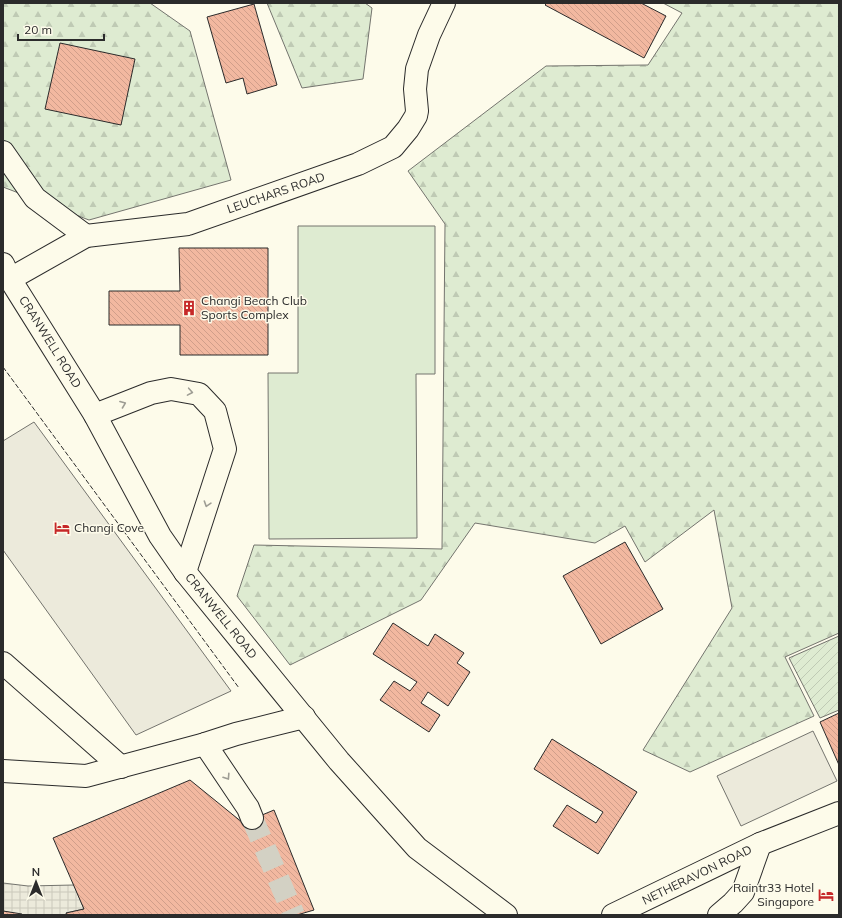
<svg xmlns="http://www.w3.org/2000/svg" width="842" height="918" viewBox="0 0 842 918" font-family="Mulish,sans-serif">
	<defs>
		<pattern id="forest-firs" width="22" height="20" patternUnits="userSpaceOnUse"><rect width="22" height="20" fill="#deebd1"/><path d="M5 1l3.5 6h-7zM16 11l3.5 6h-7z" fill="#bfcab4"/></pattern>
		<pattern id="garden-furrows" width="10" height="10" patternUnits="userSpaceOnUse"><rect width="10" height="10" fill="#deebd1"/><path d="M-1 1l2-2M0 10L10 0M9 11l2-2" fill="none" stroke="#bfcab4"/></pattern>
		<pattern id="plaza-grid" width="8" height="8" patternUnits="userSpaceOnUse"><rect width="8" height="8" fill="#eceadb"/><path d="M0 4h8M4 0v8" fill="none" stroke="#cbc9bc"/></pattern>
		<pattern id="building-back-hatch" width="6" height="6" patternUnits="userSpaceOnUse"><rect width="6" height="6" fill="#f2b8a0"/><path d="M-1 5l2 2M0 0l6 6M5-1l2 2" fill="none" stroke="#d09e8a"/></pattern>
	</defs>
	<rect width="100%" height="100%" fill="#fdfbea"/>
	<g fill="url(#forest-firs)" stroke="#74746e">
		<path d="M3,3H150L190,31L231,180L89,220L3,187Z"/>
		<path d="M267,3H365L372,8L363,79L302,88Z"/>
		<path d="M663,3H839V633L785,657L814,716L690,772L643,750L732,608L714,510L645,562L625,526L595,543L475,523L421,600L290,665L237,596L254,545L442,549L445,224L408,171L546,66L648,65L682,13Z"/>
	</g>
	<path fill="#deebd1" stroke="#74746e" d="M298,226H435V374H416L417,538L269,539L268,373H298Z"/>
	<path fill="url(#garden-furrows)" stroke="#74746e" d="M839,636V710L820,718L789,658Z"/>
	<g fill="#eceadb" stroke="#74746e">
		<path d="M34,422L231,691L136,735L3,550V441Z"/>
		<path d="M813,731L837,781L741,826L717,776Z"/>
	</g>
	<path fill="url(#plaza-grid)" stroke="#74746e" d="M3,883L28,886L74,885L84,909L66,913L67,915H22L3,911Z"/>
	<g fill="url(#building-back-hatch)" stroke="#2b2b2b">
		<path d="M547,3H641L666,16L644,58L545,5Z"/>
		<path d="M254,4L277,85L247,94L243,78L226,83L207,17Z"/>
		<path d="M60,43L135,59L121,125L45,109Z"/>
		<path d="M179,248H268V355H180V325H109V291H180Z"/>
		<path d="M625,542L663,609L601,644L563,576Z"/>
		<path d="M393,623L428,646L435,634L464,653L457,663L470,672L448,706L428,692L421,703L440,715L429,732L380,700L394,681L410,691L417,682L373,654Z"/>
		<path d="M839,713V765L820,722Z"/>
		<path d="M552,739L637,792L598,854L553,826L567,805L596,823L603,812L534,769Z"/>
		<path d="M190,780L243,823L274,810L314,910L297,915H67L66,913L84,909L53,838Z"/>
		<path d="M3,911L22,914V915H3Z"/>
	</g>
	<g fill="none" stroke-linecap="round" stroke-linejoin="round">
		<path stroke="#d3d1c4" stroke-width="22" stroke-dasharray="22 11" stroke-linecap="butt" d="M252,818L294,915"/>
		<defs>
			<g id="minor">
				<path d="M3,152L35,198L86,236"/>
				<path d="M3,264L10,279L95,415L160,536L185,572L339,761L417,848L506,915"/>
				<path d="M10,279L86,236L188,224L358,164L393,147L408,129L416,116L417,111L415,89L417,69L429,35L444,3"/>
				<path d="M95,415L151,393L171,389L199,394L215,411L225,449L185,572"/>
				<path d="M3,663L121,767"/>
				<path d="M205,744L248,808L252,818"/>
				<path d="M3,771L86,776L205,744L236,734L304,717"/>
				<path d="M613,915L760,844L839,813"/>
				<path d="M719,915L733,903L743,892L760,844"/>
			</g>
		</defs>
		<use href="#minor" stroke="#2b2b2b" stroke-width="24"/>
		<use href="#minor" stroke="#fdfbea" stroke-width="22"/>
		<path stroke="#2b2b2b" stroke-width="1" stroke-dasharray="5 2" stroke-linecap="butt" d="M3,367L239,688"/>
	</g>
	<defs><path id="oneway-chevron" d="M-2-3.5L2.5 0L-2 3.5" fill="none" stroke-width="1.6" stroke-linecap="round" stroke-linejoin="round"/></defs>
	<g stroke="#9e9d94">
		<use href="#oneway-chevron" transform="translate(190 392) rotate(10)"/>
		<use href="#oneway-chevron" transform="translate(123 404) rotate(-21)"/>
		<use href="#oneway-chevron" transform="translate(207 504) rotate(108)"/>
		<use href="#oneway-chevron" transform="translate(227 777) rotate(57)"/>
	</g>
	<defs>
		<symbol id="building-bare" viewBox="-9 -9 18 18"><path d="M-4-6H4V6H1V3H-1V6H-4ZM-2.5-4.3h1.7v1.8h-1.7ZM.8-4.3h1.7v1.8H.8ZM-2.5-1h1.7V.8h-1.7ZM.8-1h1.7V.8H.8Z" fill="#c62828" stroke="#fdfbea" stroke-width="2.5" paint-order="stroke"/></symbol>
		<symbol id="hotel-bare" viewBox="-9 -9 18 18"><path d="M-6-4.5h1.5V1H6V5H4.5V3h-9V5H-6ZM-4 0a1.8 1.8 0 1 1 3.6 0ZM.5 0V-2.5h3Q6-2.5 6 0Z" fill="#c62828" stroke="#fdfbea" stroke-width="2.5" paint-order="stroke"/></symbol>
	</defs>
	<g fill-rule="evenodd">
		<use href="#building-bare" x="178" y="297" width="22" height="22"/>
		<use href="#hotel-bare" x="51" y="517" width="22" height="22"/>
		<use href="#hotel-bare" x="815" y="884" width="22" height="22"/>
	</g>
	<g text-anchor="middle" stroke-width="3" stroke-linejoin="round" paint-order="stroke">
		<g font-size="12" fill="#2b2b2b" stroke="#fdfbea">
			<text transform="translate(276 193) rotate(-19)" y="4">LEUCHARS ROAD</text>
			<text transform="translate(50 342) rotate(58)" y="4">CRANWELL ROAD</text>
			<text transform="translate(221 616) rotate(51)" y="4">CRANWELL ROAD</text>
			<text transform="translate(697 875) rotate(-26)" y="4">NETHERAVON ROAD</text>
		</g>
		<g font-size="12" fill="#2b2b2b" stroke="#fdfbea" text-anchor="start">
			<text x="201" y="305">Changi Beach Club<tspan x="201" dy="14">Sports Complex</tspan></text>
			<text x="74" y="532">Changi Cove</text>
			<text x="814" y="892" text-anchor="end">Raintr33 Hotel<tspan x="814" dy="14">Singapore</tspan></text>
		</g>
	</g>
	<rect width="842" height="918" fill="none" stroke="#2b2b2b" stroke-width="8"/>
	<g transform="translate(36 882)" stroke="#fdfbea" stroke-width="3" paint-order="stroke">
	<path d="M0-3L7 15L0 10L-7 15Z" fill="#2b2b2b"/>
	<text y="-6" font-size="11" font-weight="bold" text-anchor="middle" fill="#2b2b2b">N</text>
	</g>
	<path d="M18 34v6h86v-6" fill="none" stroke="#2b2b2b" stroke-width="2"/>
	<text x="24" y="34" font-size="12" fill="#2b2b2b" stroke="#fdfbea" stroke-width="3" paint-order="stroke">20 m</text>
</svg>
